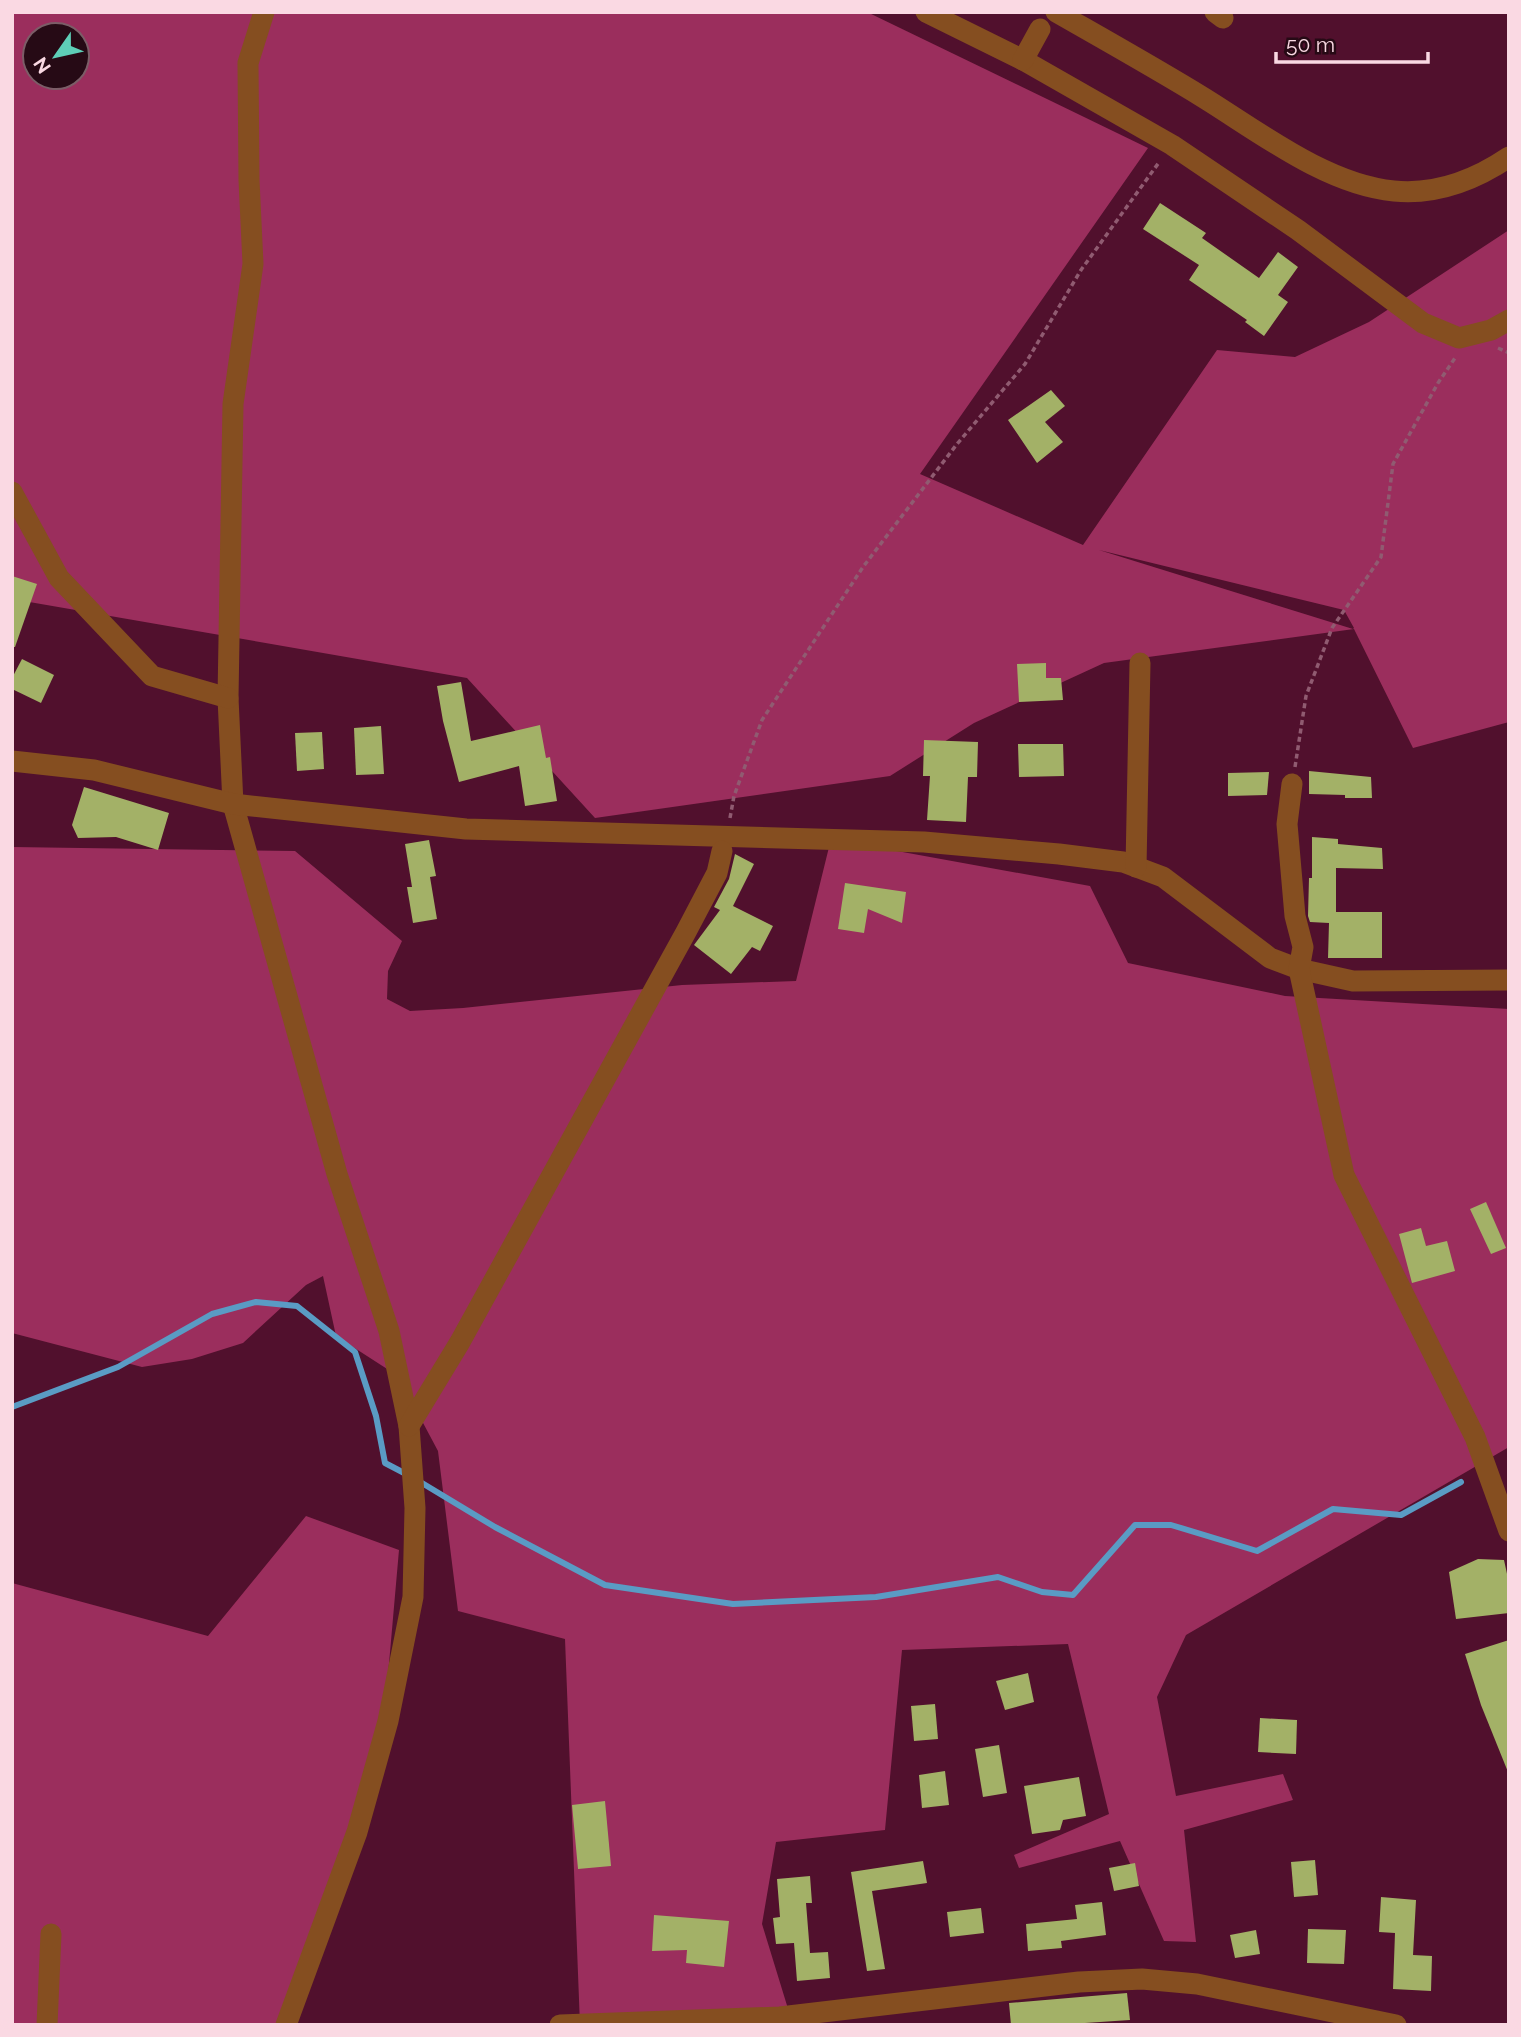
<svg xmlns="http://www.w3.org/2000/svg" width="1521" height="2037" viewBox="0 0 1521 2037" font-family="Raleway,sans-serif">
	<rect width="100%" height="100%" fill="#51102d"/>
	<g fill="#9b2e5d" fill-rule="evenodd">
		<path d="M12,12H867L1148,148L920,474L1083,545L1217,350L1295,357L1369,322L1509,230V722L1413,748L1354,629L1104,663L974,723L890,776L595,818L467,678L12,599ZM35,35H77V77H35ZM1099,550L1344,610L1354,628L1353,629Z"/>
		<path d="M831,839L1090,886L1128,963L1285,996L1509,1009V1447L1186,1635L1157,1697L1176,1796L1283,1774L1293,1800L1184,1830L1196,1942L1164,1941L1120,1841L1019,1868L1014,1855L1109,1814L1068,1644L902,1650L885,1830L776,1842L762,1924L793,2025H580L565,1639L458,1611L438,1451L398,1376L336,1336L323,1276L306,1285L243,1343L192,1359L142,1367L12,1333V847L295,851L402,941L388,971L387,999L410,1011L463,1008L682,985L796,981Z"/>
		<path d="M306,1516L399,1550L382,1743L277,2025H12V1583L208,1636Z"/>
	</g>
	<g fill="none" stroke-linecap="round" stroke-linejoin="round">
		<g stroke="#5a9bc4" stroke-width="6">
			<path d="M12,1407L118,1367L212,1314L256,1302L297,1306L355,1352L376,1416L385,1463L408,1475"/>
			<path d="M417,1480L495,1527L605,1585L733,1604L876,1597L998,1577L1042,1592L1073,1595L1135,1525H1171L1257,1551L1333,1509L1401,1515L1461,1482"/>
		</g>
	</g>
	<g fill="#a3b167">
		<path d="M1160,203L1206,233L1202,238L1259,278L1278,252L1298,267L1278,295L1288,302L1264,336L1245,322L1247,320L1189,280L1199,265L1143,229Z"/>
		<path d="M1051,390L1065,406L1045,422L1063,442L1037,463L1008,420Z"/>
		<path d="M12,576L37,584L15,647H12Z"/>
		<path d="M22,659L54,675L41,703L12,689V678Z"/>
		<path d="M1046,663V678H1061L1063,700L1019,702L1017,664Z"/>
		<path d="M461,682L471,741L540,725L546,758L550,757L557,801L525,806L519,766L459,782L443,721L437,686Z"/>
		<path d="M381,726L384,774L356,775L354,728Z"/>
		<path d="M322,732L324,769L297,771L295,733Z"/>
		<path d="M924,740L978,742L977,777H968L966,822L927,820L930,776H923Z"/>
		<path d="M1018,744H1063L1064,776L1019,777Z"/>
		<path d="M1309,771L1371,777L1372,798H1345V795L1309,794Z"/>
		<path d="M1269,772L1267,795L1228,796V773Z"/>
		<path d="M84,787L169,813L158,850L116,837L78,838L72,825Z"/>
		<path d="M1312,837L1338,839V844L1382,848L1383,869L1336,868V912H1382V958H1328L1329,923L1310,922L1308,916L1309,878H1312Z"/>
		<path d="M429,840L436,876L430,877L437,919L413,923L407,887H412L405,844Z"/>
		<path d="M735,854L754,864L733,906L773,926L760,951L752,947L731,974L694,945L720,910L714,907L729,879Z"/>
		<path d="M845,883L906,892L902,923L868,909L864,933L838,929Z"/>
		<path d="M1486,1202L1506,1248L1491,1254L1470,1209Z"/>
		<path d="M1421,1228L1426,1246L1447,1241L1455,1271L1412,1283L1399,1234Z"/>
		<path d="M1478,1559L1504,1560L1509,1583V1613L1456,1619L1449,1572Z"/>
		<path d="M1509,1640V1772H1508L1481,1705L1465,1654Z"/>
		<path d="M1028,1673L1034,1702L1005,1710L996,1681Z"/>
		<path d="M935,1704L938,1739L914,1741L911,1706Z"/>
		<path d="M1260,1718L1297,1720L1296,1754L1258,1752Z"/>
		<path d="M999,1745L1007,1793L983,1797L975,1749Z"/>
		<path d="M945,1771L949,1805L922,1808L919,1775Z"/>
		<path d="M1079,1777L1086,1816L1063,1820L1060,1830L1032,1834L1024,1786Z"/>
		<path d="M605,1801L611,1866L578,1869L572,1805Z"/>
		<path d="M1315,1860L1318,1895L1294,1897L1291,1862Z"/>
		<path d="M923,1861L927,1883L872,1891L885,1969L867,1971L851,1872Z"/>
		<path d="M1135,1863L1139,1886L1114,1891L1109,1868Z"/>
		<path d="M810,1876L812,1903H806L810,1953L828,1952L830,1978L797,1981L794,1943L776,1944L773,1918L780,1917L777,1879Z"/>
		<path d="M1381,1897L1416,1900L1413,1955L1432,1956L1431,1991L1393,1989L1395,1933L1379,1932Z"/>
		<path d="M1102,1902L1106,1935L1061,1941L1062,1948L1028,1951L1026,1924L1077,1919L1075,1905Z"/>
		<path d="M981,1908L984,1933L950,1937L947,1912Z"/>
		<path d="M654,1915L729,1921L724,1967L686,1963L687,1950L652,1951Z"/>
		<path d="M1308,1929L1346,1930L1344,1964L1307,1963Z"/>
		<path d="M1256,1930L1260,1954L1235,1958L1230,1935Z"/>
		<path d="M1127,1993L1130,2020L1055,2025H1011L1009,2003Z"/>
	</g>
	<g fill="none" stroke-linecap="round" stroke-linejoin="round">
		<g stroke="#905b71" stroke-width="3.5" stroke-dasharray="5 3.5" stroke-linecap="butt">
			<path d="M1498,348L1509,353"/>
			<path d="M1295,767L1306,696L1332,628L1381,557L1393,464L1438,383L1455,358"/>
			<path d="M730,818L734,796L762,720L863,567L957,444L1025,364L1081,270L1160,161"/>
		</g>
		<g stroke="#854e20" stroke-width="21">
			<path d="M264,12L248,63L249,180L253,264L233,404L228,698L233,804L337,1174L389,1331L409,1426L415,1508L413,1597L388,1721L357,1832L286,2025"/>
			<path d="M926,12L1023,60L1172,145L1298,230L1423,323L1459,338L1491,330L1509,320"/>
			<path d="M1056,12C1105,40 1155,68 1204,98C1259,132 1327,185 1394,191C1435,195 1475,180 1509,157"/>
			<path d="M1215,12L1223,18"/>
			<path d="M1023,60L1040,29"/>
			<path d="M12,492L59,578L152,676L228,698"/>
			<path d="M12,761L94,770L233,804L466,829L924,842L1059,854L1123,862L1163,877L1270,958L1299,969L1353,981L1509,980"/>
			<path d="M1292,784L1287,824L1295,916L1303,947L1299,969L1344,1175L1475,1437L1509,1531"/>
			<path d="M1136,867L1140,663"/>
			<path d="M409,1426L460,1342L686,932L717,873L722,851"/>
			<path d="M47,2025L51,1934"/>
			<path d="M560,2025L780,2017L1079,1982L1142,1979L1197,1984L1396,2025"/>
		</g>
	</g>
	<rect width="1521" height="2037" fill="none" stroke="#fad9e3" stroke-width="28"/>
	<g transform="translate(56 56) rotate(236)"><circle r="33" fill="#260a15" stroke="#7b5d67" stroke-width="2"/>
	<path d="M0-5L12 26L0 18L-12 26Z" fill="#5eceb7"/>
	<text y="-10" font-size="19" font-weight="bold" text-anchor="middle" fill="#fad9e3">N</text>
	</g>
	<path d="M1276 52v10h152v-10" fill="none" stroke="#fad9e3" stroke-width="3.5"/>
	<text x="1286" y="52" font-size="21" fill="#fad9e3" stroke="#260a15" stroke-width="5" paint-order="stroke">50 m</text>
</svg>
